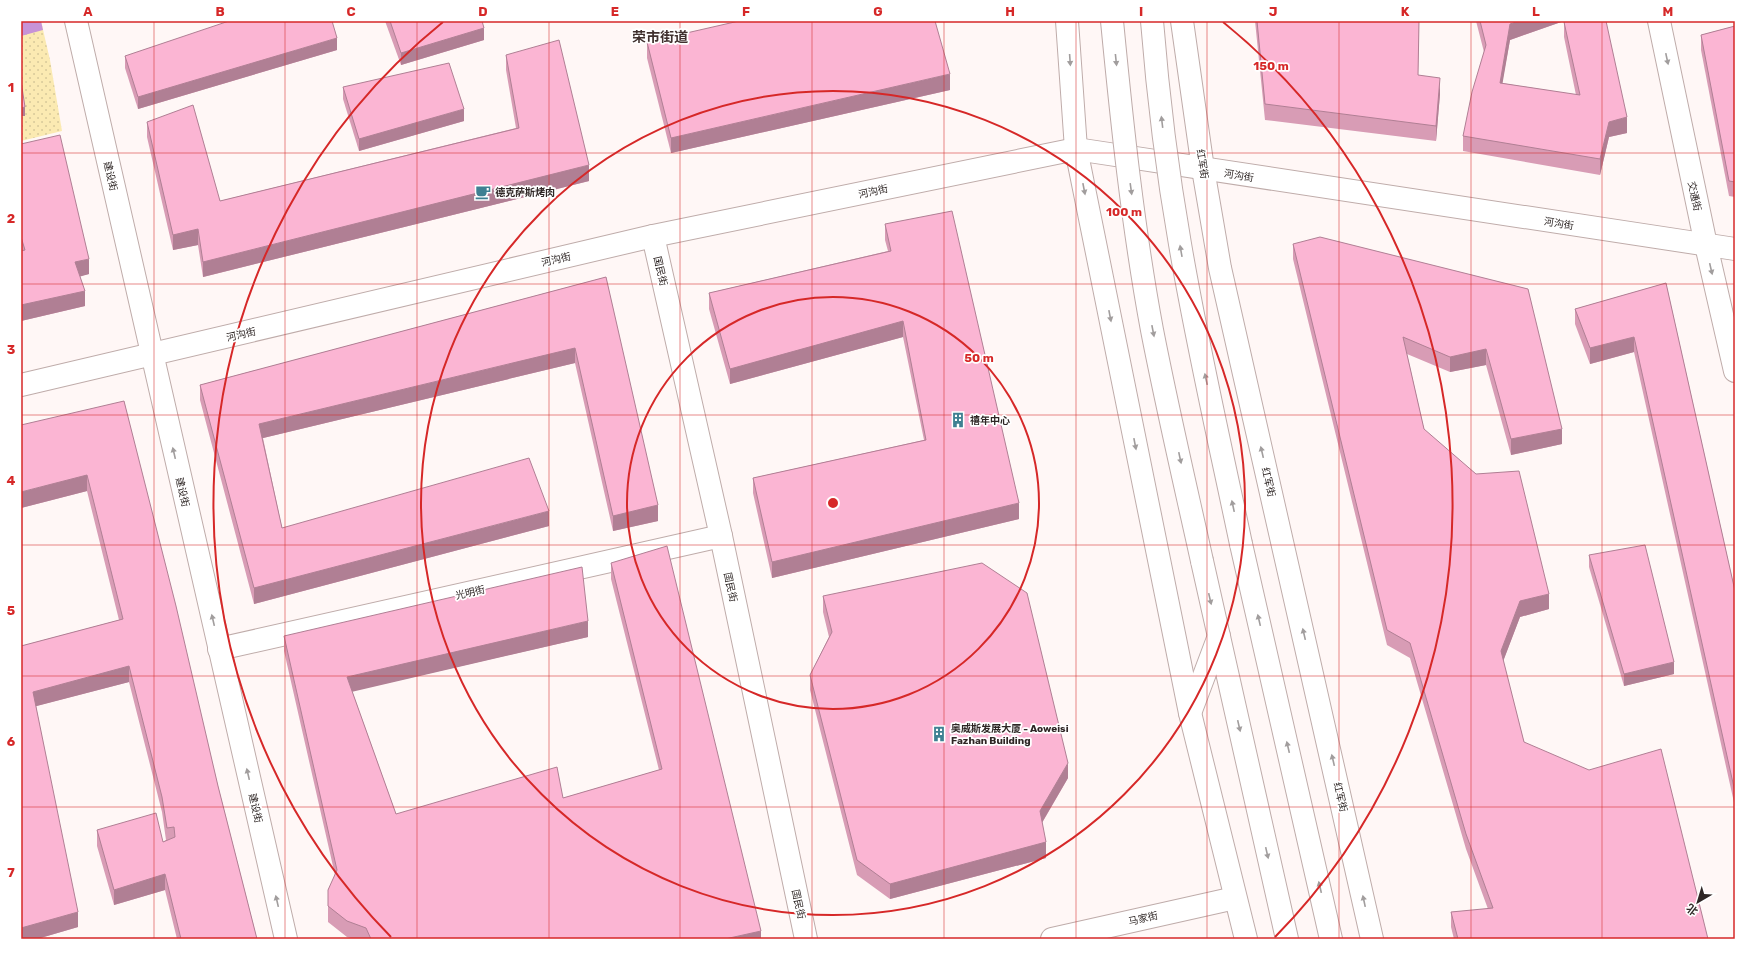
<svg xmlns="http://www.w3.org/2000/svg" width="1756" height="960" viewBox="0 0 1756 960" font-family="Rubik,'Noto Sans SC',sans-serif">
	<defs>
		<pattern id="park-dots" width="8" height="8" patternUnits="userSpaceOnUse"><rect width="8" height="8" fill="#fbeab2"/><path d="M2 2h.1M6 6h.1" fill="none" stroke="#d7c999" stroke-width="1.8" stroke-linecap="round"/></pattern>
	</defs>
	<rect width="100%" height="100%" fill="#fff7f6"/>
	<path fill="url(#park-dots)" d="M21,21H41L50,60L62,131L21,141Z"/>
	<path fill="#c793d7" d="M21,21H41L43,30L21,36Z"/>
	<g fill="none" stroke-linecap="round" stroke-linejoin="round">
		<defs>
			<g id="tertiary">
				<path d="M76,21L286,939"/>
				<path d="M1659,21L1706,245L1735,371"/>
				<path d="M653,236L721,536L806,939"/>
				<path d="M21,385L653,236L1076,149L1735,249"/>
				<path d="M219,649L721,536"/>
				<path d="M1052,939L1235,898"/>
			</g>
			<g id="primary">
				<path d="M1067,21L1076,149L1190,713L1246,939"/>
				<path d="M1182,21L1203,169L1220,268L1372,939"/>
				<path d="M1241,544L1331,939"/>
				<path d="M1202,561L1287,939"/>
				<path d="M1190,713L1219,636"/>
			</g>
		</defs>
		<use href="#tertiary" stroke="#bfacaa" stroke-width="24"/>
		<use href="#primary" stroke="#bfacaa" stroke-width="24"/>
		<use href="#tertiary" stroke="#fff" stroke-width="22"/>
		<use href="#primary" stroke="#fff" stroke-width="22"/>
		<defs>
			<g id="primary-bridge">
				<path d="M1112,21C1122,124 1133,228 1152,330C1167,407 1185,484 1202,561"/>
				<path d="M1152,21C1158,96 1167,170 1180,244C1197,344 1220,444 1241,544"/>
			</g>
		</defs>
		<use href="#primary-bridge" stroke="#bfacaa" stroke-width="24" stroke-linecap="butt"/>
		<use href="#primary-bridge" stroke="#fff" stroke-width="22"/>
	</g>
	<g fill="#d89cb5">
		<path d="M385,21H482L484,40L401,65Z"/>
		<path d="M1255,21H1419L1418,76L1440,94L1436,141L1265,120Z"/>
		<path d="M1476,21H1564L1510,40L1502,83L1576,95L1564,37V22L1627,133L1609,137L1600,175L1463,151V136L1484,52Z"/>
		<path d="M1735,26V197L1729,196L1701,50V35Z"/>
		<path d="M647,42L950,90L671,153L647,58Z"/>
		<path d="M337,50L138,109L125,68V56Z"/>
		<path d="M506,55L589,181L203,277L198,245L173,250L147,137V122L220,201L516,128L506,70Z"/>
		<path d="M343,87L464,121L359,151L343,99Z"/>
		<path d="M21,144L89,274L80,276L85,306L21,321Z"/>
		<path d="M885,224L1019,519L772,578L753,493V478L924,440L903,337L730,384L709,309V293L888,251L885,240Z"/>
		<path d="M1293,244L1528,289L1562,444L1511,455L1486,365L1450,372L1407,354L1424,429L1549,609L1520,617L1503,661L1524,742L1708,939H1454L1451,927V912L1488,909L1466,849L1410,658L1387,645L1293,259Z"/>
		<path d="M606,277L658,521L613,531L575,363L263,438L282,528L549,526L254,604L200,400V385Z"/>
		<path d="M1666,283L1735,591V807L1634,352L1590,364L1575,324V309Z"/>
		<path d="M124,401L218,786L257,939H177L165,890L114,905L97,846V830L163,842L166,840L162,812L129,682L36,706L78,927L37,939H21V646L119,620L87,491L21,508Z"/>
		<path d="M1589,555L1674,674L1624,686L1589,567Z"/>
		<path d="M611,563L761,939H354L347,937L328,922V890L335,875L284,651V636L588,637L352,691L396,814L563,798L659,770L611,579Z"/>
		<path d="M823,596L1068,778L1042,823L1046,858L890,899L857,875L810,690V675L829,637L823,612Z"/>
	</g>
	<g fill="#b07f94">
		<path d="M1519,21H1564L1510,40L1500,98V83L1510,24Z"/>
		<path d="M484,28V40L401,65V53Z"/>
		<path d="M337,38V50L138,109V97Z"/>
		<path d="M950,74V90L671,153V138Z"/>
		<path d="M1440,78V94L1436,141V126Z"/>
		<path d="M25,107V116H21V108Z"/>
		<path d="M464,109V121L359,151V139Z"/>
		<path d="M1627,117V133L1609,137L1600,175V159L1609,122Z"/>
		<path d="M589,165V181L203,277V262Z"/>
		<path d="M198,229V245L173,250V235Z"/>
		<path d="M89,259V274L75,278V262Z"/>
		<path d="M85,291V306L21,321V305Z"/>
		<path d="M903,321V337L730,384V369Z"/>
		<path d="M1634,337V352L1590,364V348Z"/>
		<path d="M575,348V363L259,439V424Z"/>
		<path d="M1486,349V365L1450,372V357Z"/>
		<path d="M1562,429V444L1511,455V439Z"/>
		<path d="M87,475V491L21,508V492Z"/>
		<path d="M1019,503V519L772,578V562Z"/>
		<path d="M658,505V521L613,531V516Z"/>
		<path d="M549,511V526L254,604V588Z"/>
		<path d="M1549,594V609L1520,617L1501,667V651L1520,601Z"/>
		<path d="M588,621V637L347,693V677Z"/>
		<path d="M1674,662V674L1624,686V674Z"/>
		<path d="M129,666V682L33,707V692Z"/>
		<path d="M1068,763V778L1040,826V811Z"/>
		<path d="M1046,842V858L890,899V884Z"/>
		<path d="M165,874V890L114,905V890Z"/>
		<path d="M78,912V927L37,939H21V928Z"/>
		<path d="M761,931V939H725Z"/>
	</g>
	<g fill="#fbb5d3" stroke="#b07f94">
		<path d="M229,21H332L337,38L138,97L125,56Z"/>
		<path d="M390,21H482L484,28L401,53Z"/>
		<path d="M739,21H935L950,74L671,138L647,42Z"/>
		<path d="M1257,21H1419L1418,75L1440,78L1436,126L1265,104Z"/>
		<path d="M1480,21H1519L1510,24L1500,83L1580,95L1564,22L1566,21H1606L1627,117L1609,122L1600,159L1463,136L1472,92L1486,45Z"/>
		<path d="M1735,26V182L1729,181L1701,35Z"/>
		<path d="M559,40L589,165L203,262L198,229L173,235L147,122L193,105L220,201L519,128L506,55Z"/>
		<path d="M449,63L464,109L359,139L343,87Z"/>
		<path d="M21,81L25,107L21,108Z"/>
		<path d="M60,135L89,259L75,262L85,291L21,305V251L25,250L21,237V144Z"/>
		<path d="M952,211L1019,503L772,562L753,478L926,440L903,321L730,369L709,293L891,251L885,224Z"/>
		<path d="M1320,237L1528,289L1562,429L1511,439L1486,349L1450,357L1403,337L1424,429L1476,474L1519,471L1549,594L1520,601L1501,651L1524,742L1589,770L1661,749L1708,939H1458L1451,912L1493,908L1466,834L1410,643L1387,630L1293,244Z"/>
		<path d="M606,277L658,505L613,516L575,348L259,424L282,528L529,458L549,511L254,588L200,385Z"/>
		<path d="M1666,283L1735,591V792L1634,337L1590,348L1575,309Z"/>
		<path d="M124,401L176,606L218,786L257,939H181L165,874L114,890L97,830L156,813L163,842L175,837L174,827L167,828L162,797L129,666L33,692L78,912L21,928V646L123,619L87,475L21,492V425Z"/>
		<path d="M1645,545L1674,662L1624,674L1589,555Z"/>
		<path d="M667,546L761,931L725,939H371L366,928L347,921L328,906V890L337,870L284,636L582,567L588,621L347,677L396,814L557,767L563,798L662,769L611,563Z"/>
		<path d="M982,563L1027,593L1068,763L1040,811L1046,842L890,884L857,860L810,675L832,632L823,596Z"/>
	</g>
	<defs><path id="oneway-solid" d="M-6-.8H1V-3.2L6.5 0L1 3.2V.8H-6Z"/></defs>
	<g fill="#a19d9d">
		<use href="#oneway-solid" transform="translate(1667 59) rotate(78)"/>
		<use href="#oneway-solid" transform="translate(1070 60) rotate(86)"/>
		<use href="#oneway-solid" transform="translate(1116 60) rotate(84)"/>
		<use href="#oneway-solid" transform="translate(1162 122) rotate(-97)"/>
		<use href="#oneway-solid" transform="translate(1084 189) rotate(79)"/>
		<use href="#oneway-solid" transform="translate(1131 189) rotate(82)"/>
		<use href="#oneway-solid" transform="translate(1181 251) rotate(-100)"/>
		<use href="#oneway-solid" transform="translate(1711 269) rotate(77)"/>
		<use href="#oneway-solid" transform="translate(1110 316) rotate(79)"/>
		<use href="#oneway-solid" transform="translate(1153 331) rotate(79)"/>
		<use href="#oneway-solid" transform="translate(1206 379) rotate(-102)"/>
		<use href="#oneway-solid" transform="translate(1135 444) rotate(79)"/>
		<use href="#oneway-solid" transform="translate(1262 452) rotate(-103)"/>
		<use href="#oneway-solid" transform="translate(174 453) rotate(-103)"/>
		<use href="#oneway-solid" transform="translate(1180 458) rotate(78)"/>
		<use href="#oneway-solid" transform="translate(1233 506) rotate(-102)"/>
		<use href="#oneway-solid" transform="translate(1210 599) rotate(77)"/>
		<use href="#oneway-solid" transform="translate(213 620) rotate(-103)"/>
		<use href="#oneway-solid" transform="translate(1259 620) rotate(-103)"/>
		<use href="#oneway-solid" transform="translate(1304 634) rotate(-103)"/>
		<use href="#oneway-solid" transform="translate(1239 726) rotate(77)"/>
		<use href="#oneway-solid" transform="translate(1288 747) rotate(-103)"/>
		<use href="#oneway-solid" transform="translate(1333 760) rotate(-103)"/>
		<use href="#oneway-solid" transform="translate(248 774) rotate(-103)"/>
		<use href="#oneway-solid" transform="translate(1267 853) rotate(77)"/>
		<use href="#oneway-solid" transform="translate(1320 887) rotate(-103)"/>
		<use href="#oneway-solid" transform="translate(277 901) rotate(-103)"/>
		<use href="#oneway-solid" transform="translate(1364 901) rotate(-102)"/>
	</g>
	<path fill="none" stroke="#d62828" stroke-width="1" stroke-opacity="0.55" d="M154,21V939M285,21V939M417,21V939M549,21V939M680,21V939M812,21V939M944,21V939M1076,21V939M1207,21V939M1339,21V939M1471,21V939M1602,21V939M21,153H1735M21,284H1735M21,415H1735M21,545H1735M21,676H1735M21,807H1735"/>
	<g fill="none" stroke="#d62828" stroke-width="2">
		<circle cx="833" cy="503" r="206"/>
		<circle cx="833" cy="503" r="412"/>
		<path d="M391 937A619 619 0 0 1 443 22M1223 22A619 619 0 0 1 1275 937"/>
	</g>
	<defs>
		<symbol id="cafe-bare" viewBox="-9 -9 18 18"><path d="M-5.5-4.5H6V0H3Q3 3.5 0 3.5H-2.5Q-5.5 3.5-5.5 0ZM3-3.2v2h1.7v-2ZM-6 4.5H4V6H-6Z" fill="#3f8092" stroke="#fff" stroke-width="2.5" paint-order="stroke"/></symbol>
		<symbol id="building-bare" viewBox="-9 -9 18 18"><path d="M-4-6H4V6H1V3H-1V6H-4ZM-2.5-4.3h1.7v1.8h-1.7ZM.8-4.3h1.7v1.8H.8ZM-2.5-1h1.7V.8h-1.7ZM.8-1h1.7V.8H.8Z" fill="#3f8092" stroke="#fff" stroke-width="2.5" paint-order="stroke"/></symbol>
	</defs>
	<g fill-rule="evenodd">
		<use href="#cafe-bare" x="472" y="181" width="22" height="22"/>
		<use href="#building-bare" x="947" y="409" width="22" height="22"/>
		<use href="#building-bare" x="928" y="723" width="22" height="22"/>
	</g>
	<g text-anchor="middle" stroke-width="3.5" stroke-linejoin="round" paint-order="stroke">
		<g font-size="10" fill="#2e2625" stroke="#fff">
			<text transform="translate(1203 164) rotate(81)" y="4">红军街</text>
			<text transform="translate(1239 175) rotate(9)" y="4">河沟街</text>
			<text transform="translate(111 176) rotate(77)" y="4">建设街</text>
			<text transform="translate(873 191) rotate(-12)" y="4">河沟街</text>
			<text transform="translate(1695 196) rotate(78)" y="4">交通街</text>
			<text transform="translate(1559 223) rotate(9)" y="4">河沟街</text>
			<text transform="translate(556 259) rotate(-13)" y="4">河沟街</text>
			<text transform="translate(661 271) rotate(77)" y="4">国民街</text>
			<text transform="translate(241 334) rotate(-13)" y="4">河沟街</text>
			<text transform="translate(1269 482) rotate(77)" y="4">红军街</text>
			<text transform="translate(183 492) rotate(77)" y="4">建设街</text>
			<text transform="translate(731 587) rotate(78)" y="4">国民街</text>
			<text transform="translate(470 592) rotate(-13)" y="4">光明街</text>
			<text transform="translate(1341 797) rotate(77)" y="4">红军街</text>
			<text transform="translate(256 808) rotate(77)" y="4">建设街</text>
			<text transform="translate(799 904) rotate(78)" y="4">国民街</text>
			<text transform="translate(1143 918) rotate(-13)" y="4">马家街</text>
		</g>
		<g font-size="10" font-weight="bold" fill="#2e2625" stroke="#fff" text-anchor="start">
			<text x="495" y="196">德克萨斯烤肉</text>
			<text x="970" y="424">禧年中心</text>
			<text x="951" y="732">奥威斯发展大厦 - Aoweisi<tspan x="951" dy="12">Fazhan Building</tspan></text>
		</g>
		<g font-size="14" font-weight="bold" fill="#40312f" stroke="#fff">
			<text x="660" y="42">荣市街道</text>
		</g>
	</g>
	<circle cx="833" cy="503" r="6" fill="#d62828" stroke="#fff" stroke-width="2"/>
	<g font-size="12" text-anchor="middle" font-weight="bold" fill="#d62828" stroke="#fff" stroke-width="3.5" stroke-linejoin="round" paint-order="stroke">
		<text x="1271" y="70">150 m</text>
		<text x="1124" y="216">100 m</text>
		<text x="979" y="362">50 m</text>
	</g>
	<rect width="1756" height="960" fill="none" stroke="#ffffff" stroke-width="44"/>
	<g transform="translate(1698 902) rotate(218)" stroke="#ffffff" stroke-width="3" paint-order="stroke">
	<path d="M0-3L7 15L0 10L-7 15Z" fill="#2e2625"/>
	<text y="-6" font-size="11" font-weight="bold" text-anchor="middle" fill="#2e2625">北</text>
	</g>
	<rect x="22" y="22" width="1712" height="916" fill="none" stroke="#d62828" stroke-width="1.5"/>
	<g font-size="13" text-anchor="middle" font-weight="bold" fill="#d62828">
		<text x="88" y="16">A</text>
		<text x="220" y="16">B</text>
		<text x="351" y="16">C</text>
		<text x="483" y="16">D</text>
		<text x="615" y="16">E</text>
		<text x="746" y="16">F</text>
		<text x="878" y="16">G</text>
		<text x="1010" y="16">H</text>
		<text x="1141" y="16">I</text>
		<text x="1273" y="16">J</text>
		<text x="1405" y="16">K</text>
		<text x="1536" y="16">L</text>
		<text x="1668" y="16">M</text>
		<text x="11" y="92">1</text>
		<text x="11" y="223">2</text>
		<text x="11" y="354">3</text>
		<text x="11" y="485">4</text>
		<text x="11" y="615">5</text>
		<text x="11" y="746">6</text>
		<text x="11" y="877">7</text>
	</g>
</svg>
